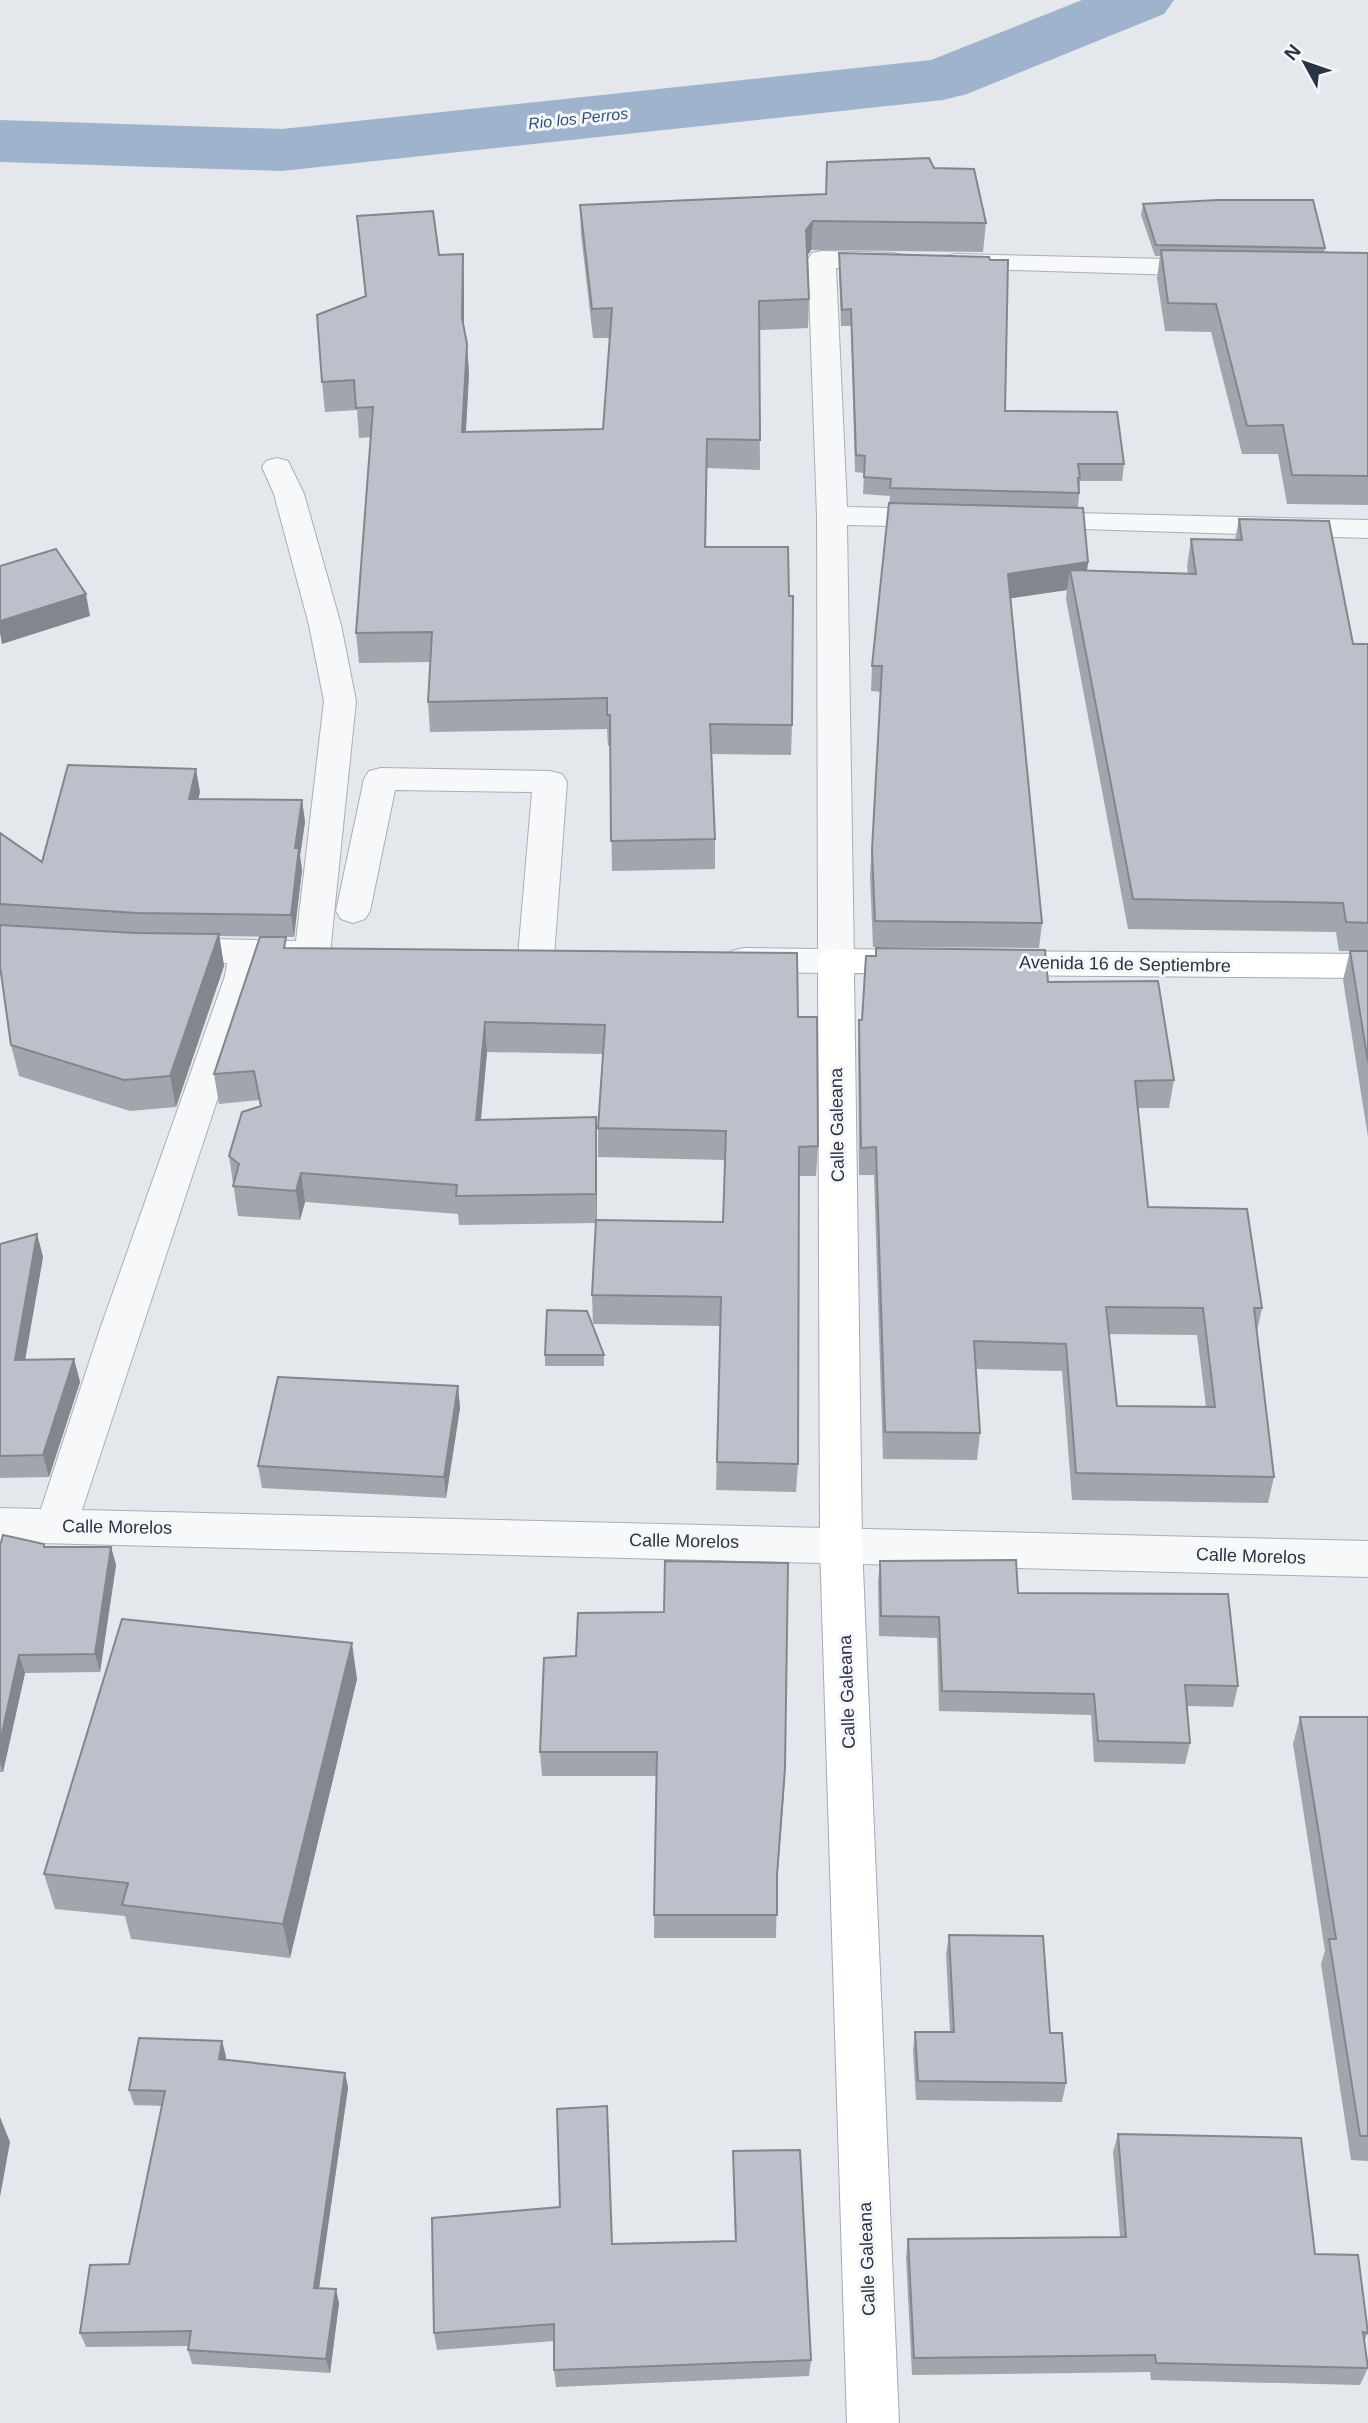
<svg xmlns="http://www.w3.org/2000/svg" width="1368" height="2423" viewBox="0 0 1368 2423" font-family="Arial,sans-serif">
	<rect width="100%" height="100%" fill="#e4e7ec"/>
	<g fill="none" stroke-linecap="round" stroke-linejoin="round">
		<path fill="#9fb4cc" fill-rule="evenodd" d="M1082,0H1174L1164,14L967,94L943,100L282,171L0,162V120L282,129L931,60Z"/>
		<defs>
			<g id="minor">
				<path d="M822,251L892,253L902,255L906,261L902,267L836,268L847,507L939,509L950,512L954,518L950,524L939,527L847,525L854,961L849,970L836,973L744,972L731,969L726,960L731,951L744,948L818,949L817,516L808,259L812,253Z"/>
				<path d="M956,254L1210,260L1220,262L1224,268L1220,274L1210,276L946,268L942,262L946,256Z"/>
				<path d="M277,458L288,461L304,494L341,625L356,701L330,953L325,962L312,965L262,964L82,1510L1368,1541V1577L0,1542V1508L41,1509L100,1329L225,976L227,963L170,962L157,959L152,950L157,941L170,938L296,941L324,701L309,625L274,494L262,467L266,461Z"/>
				<path d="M1031,512L1368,520V538L1020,527L1016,521L1020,515Z"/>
				<path d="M381,768L550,771L562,774L567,782L554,956L549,965L536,968L523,965L518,956L532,792L395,790L370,911L365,919L353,923L341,919L336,911L364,779L369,771Z"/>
			</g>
			<g id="major">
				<path d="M836,949L918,950L931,953L936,962L931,971L918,974L854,973L862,1544L899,2423H847L820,1544L818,961L823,952Z"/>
				<path d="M996,951L1368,954V978L996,975L983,972L978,963L983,954Z"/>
			</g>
		</defs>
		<use href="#minor" stroke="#a9aeb7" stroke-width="2"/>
		<use href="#major" stroke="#a3abb8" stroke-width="2"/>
		<use href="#minor" fill="#f7f8fa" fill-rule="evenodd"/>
		<use href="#major" fill="#fff" fill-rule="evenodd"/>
	</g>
	<g fill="#a1a5ae" fill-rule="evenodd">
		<path d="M934,168L986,223L983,252L811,250L807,256L809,299L808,328L759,330L760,470L707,468L706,547L792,725L791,755L712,754L715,839V869L612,871L610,746H608L607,729L430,732L428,702L430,662L359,663L356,633L371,437L359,438L357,410L325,412L322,382L365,296L357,216L439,255L464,284V328L469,373L466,432L603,429L610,338H593L581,234L580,205L826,194Z"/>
		<path d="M1143,204L1325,248L1324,253H1368V505L1287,504L1278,454H1242L1211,332L1165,331L1157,278L1160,256H1155L1141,215Z"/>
		<path d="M839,253L1005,411L1124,464L1122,481H1080L1078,508L1088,562L1087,570L1188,573L1187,567L1191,539L1235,540L1239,519L1353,644H1368V1137L1343,980L1350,951H1339L1336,932L1128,929L1066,599L1067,590L1011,598L1042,923L1039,948L873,947L870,876L881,692L871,691L872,666L890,496L863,494L864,473L855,472L851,326H841L839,270Z"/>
		<path d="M200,792L198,799L302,800L305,822L300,856L302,870L294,937L219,936L224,966L176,1107L130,1111L19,1076L11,1045L0,966V833L42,862Z"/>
		<path d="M287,948L798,1017L818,1146L816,1176H799L798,1464L796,1492L716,1490L720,1326L593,1324L592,1295L596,1223L459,1225L458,1214L305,1202L300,1220L238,1216L229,1156L260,1106L259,1100L219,1104L214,1074ZM487,1052L603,1054L598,1128V1157L725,1160L723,1222L597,1220V1147L481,1120Z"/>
		<path d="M876,948L1048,982L1174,1080L1169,1108H1138L1148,1207L1262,1308L1257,1331L1274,1477L1268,1503L1072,1500L1062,1371L976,1369L980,1433L977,1460L883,1459L874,1175H859L858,1048L859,1020H862L875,956ZM1109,1334L1197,1335L1206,1407L1117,1406Z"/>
		<path d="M37,1234L43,1257L25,1360L74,1359L80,1382L49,1477L0,1478V1244Z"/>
		<rect x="545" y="1355" width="59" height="11"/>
		<path d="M458,1386L460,1408L446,1498L262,1488L258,1466Z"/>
		<path d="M44,1544L45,1547H111L116,1565L100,1672L25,1673L3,1772H0V1546Z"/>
		<path d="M880,1561L1018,1593L1238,1686L1233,1707L1187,1706L1190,1743L1185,1764L1094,1762L1091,1715L939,1711L937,1638L879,1636L878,1582Z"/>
		<path d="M544,1658L784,1792L777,1884L776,1938H654L656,1776H542L540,1752Z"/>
		<path d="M357,1679L290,1958L131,1939L125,1916L55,1909L44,1874Z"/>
		<path d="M1300,1717H1368V2161L1351,2160L1321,1964L1325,1951L1293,1744Z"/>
		<path d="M949,1935L1050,2033L1066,2083L1062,2102L916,2100L913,2051L915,2032H950L946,1954Z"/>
		<path d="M222,2041L226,2057L225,2060L345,2073L348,2088L319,2288L339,2303L330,2373L192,2364L188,2350L189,2346L86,2347L80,2333L129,2264L162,2106L134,2105L129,2090Z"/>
		<path d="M1118,2134L1315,2254L1368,2333L1364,2341L1368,2368L1360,2385L1151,2380L1150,2372L912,2375L906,2257L908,2239L1120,2237L1113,2152Z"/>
		<path d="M733,2151L811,2360L809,2376L556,2387L554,2370V2341L437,2350L434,2333L612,2244L735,2241L733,2169Z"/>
	</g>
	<g fill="#83868d">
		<path d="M813,221L811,250L805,259L806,230Z"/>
		<path d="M463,254L464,284V347L462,318Z"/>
		<path d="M467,344L469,373L464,462L462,432Z"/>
		<path d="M1088,562L1085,588L1070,570L1067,590L1006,599L1008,574Z"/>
		<path d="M86,594L90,616L2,644L0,633V621Z"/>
		<path d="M196,769L200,792L193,821L189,799Z"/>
		<path d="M302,800L305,822L300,856L302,870L294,937L291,915L295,848Z"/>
		<path d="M219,934L224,966L176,1107L170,1076Z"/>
		<path d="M485,1022L487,1052L478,1149L476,1120Z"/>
		<path d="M596,1117L597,1147V1223L596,1194Z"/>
		<path d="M301,1173L305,1202L300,1220L296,1191Z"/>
		<path d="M37,1234L43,1257L21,1383L15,1360Z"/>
		<path d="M74,1359L80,1382L49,1477L43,1455Z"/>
		<path d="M458,1386L460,1408L446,1498L444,1477Z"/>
		<path d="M111,1547L116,1565L100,1672L95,1654Z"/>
		<path d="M352,1643L357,1679L290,1958L283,1924Z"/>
		<path d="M19,1655L25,1673L3,1772L0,1762V1742Z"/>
		<path d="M785,1768L784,1792L775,1898L777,1875Z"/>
		<path d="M222,2041L226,2057L223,2075L219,2059Z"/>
		<path d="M345,2073L348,2088L317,2302L314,2288Z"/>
		<path d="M0,2117L10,2142L0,2197Z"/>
		<path d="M336,2289L339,2303L330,2373L326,2359Z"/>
	</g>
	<g fill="#bbc0ca" stroke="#83868d" stroke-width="2" fill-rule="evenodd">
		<path d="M929,158L934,168L974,169L986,223L813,221L806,230L809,299L759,301L760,440L707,439L705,547H788L789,596H793L792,725L710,724L715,839L611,841L610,715H607V698L428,702L432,632L356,633L373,407L356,408L354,380L322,382L317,315L366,296L357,216L433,211L439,255L463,254L462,318L467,344L462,432L603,429L612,308L592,309L580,205L826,194L827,162Z"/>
		<path d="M1218,200H1313L1325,248L1156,245L1143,204Z"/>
		<path d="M1161,250L1368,253V476L1292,475L1283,425L1247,426L1216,304L1168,303Z"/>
		<path d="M839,253L989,257L990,260H1008L1005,411L1117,412L1124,464H1078L1080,478H1078L1079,493L890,488L891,479L864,477L865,456L856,455L851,309L842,310Z"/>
		<path d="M889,503L1083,508L1088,562L1008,574L1042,923L875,921L872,850L882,666H872Z"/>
		<path d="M1239,519L1329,521L1353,644H1368V923L1346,922L1343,903L1133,899L1070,570L1196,574L1191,539L1242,540Z"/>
		<path d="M56,549L86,594L0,621V566Z"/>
		<path d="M68,765L196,769L189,799L302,800L295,848H299L291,915L137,913L0,904V833L42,862Z"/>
		<path d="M0,925L135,933L219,934L170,1076L124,1080L11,1045L0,966Z"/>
		<path d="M260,937H286L284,948L797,953L798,1017H817L818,1146L799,1147L798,1464L717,1462L721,1297L592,1295L596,1220L723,1222L726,1131L598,1128L605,1025L485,1022L476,1120L596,1117V1194L456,1196L457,1185L301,1173L296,1191L233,1186L239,1164L229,1156L242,1112L261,1106L254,1071L214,1074Z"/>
		<path d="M876,948L1045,950L1048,982L1158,981L1174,1080L1135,1081L1148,1207L1247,1209L1262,1308H1254L1274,1477L1076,1473L1066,1344L974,1341L980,1433L885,1432L876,1147L861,1148L859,1020H862L866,956H876ZM1106,1307L1203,1308L1215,1407L1117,1406Z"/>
		<path d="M1350,951H1368V1062Z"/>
		<path d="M37,1234L15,1360L74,1359L43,1455L0,1456V1244Z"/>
		<path d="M547,1310L587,1311L604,1355H545Z"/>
		<path d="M278,1377L458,1386L444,1477L258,1466Z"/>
		<path d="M3,1535L44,1544V1547H111L95,1654L19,1655L0,1742V1546Z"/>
		<path d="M1016,1560L1018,1593L1228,1594L1238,1686L1185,1685L1190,1743L1098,1741L1094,1694L942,1691L939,1617L881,1616L880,1561Z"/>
		<path d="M665,1561L788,1563L785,1768L777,1875V1915H654L657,1752H540L544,1658L576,1656L578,1613L664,1612Z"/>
		<path d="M122,1619L352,1643L283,1924L122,1905L128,1883L44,1874Z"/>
		<path d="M1300,1717H1368V2136H1360L1329,1939H1336Z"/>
		<path d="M949,1935L1043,1936L1050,2033H1062L1066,2083L918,2081L915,2032H954Z"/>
		<path d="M139,2038L222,2041L219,2059L345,2073L314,2288L336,2289L326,2359L188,2350L191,2331L80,2333L90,2265L129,2264L165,2091L129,2090Z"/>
		<path d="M607,2106L612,2244L736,2241L733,2151L800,2150L811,2360L554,2370V2324L434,2333L432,2218L560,2207L557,2109Z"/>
		<path d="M1118,2134L1301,2138L1315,2254L1358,2255L1368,2333L1363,2332L1368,2368L1156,2363L1155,2355L914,2358L908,2239L1126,2237Z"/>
	</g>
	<g text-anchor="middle" stroke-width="6" stroke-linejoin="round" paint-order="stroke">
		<g font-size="16" font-style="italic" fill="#34527a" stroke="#f4f6f9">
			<text transform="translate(578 118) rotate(-6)" y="6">Rio los Perros</text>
		</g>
		<g font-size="18" fill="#2b3445" stroke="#f4f6f9">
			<text transform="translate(1125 964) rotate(1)" y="6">Avenida 16 de Septiembre</text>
			<text transform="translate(837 1125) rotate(-91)" y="6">Calle Galeana</text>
			<text transform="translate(117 1527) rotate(1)" y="6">Calle Morelos</text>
			<text transform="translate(684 1541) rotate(1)" y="6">Calle Morelos</text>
			<text transform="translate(1251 1556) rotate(2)" y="6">Calle Morelos</text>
			<text transform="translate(847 1692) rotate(-92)" y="6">Calle Galeana</text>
			<text transform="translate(867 2259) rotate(-92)" y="6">Calle Galeana</text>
		</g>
	</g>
	<g transform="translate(1305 63) rotate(310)" stroke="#f4f6f9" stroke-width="5" paint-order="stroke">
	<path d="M0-5L12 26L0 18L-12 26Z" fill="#2b3445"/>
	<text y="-10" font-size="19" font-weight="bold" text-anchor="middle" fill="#2b3445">N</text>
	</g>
</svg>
